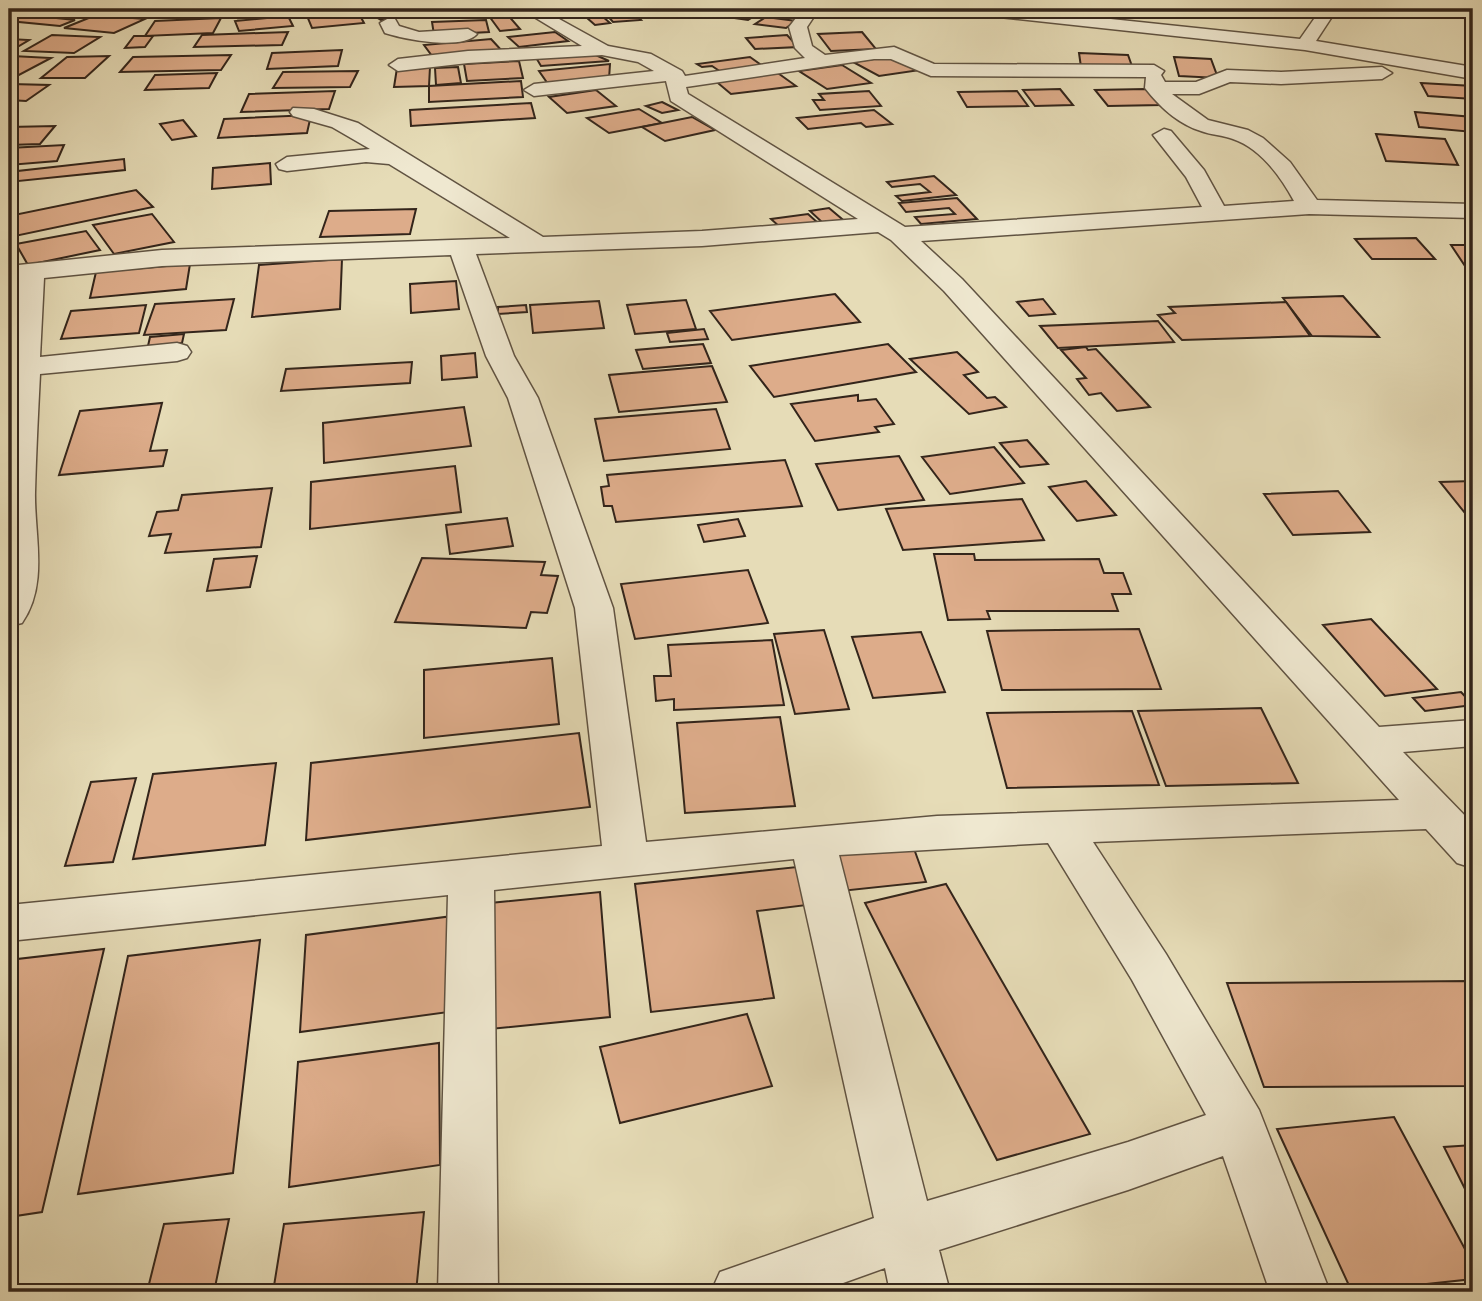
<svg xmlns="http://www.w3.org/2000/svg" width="1482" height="1301" viewBox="0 0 1482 1301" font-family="'Gentium Book Plus',serif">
	<rect width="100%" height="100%" fill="#e6dcb7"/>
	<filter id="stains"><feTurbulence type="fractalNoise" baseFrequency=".00286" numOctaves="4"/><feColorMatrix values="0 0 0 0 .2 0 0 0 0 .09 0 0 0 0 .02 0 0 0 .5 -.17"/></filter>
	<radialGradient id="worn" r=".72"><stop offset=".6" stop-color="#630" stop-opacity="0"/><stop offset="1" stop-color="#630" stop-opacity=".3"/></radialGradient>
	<g fill="#ddac8a" stroke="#33251b" stroke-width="2">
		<path d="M44,9H82L89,10L62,19L29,13Z"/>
		<path d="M410,9L419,15L381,20L364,10Z"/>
		<path d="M429,9H471L475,12L437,16Z"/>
		<path d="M473,9H493L499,14L480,16Z"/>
		<path d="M725,9H734L761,12L748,20L713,15Z"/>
		<path d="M1411,9H1464L1455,16Z"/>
		<path d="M632,11L641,20L613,22L605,13Z"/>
		<path d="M358,12L364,23L312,28L307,16Z"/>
		<path d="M9,13L75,20L60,26L9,21Z"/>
		<path d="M506,13L520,29L500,31L489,16Z"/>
		<path d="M96,15L145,19L114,33L64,28Z"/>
		<path d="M288,16L293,26L239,31L235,21Z"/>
		<path d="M602,16L610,23L595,25L586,17Z"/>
		<path d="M766,17L796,21L786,28L755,24Z"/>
		<path d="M221,18L213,33L145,36L155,21Z"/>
		<path d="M486,20L489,32L434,35L432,22Z"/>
		<path d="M288,32L282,45L194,47L202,35Z"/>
		<path d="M555,32L568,41L519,47L508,37Z"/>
		<path d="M862,32L876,49L831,51L818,34Z"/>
		<path d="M52,35L100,37L74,53L24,51Z"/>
		<path d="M787,35L798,47L755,49L746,38Z"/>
		<path d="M134,36H153L145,47L125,48Z"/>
		<path d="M9,39L29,40L9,52Z"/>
		<path d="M491,39L503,52L435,60L424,45Z"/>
		<path d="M342,50L338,66L267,69L272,53Z"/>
		<path d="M589,52L609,61L541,66L535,56Z"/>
		<path d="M1079,53L1128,55L1133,69L1081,67Z"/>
		<path d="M231,55L221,70L120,72L133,57Z"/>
		<path d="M12,56L51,58L17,76H9V57Z"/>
		<path d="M109,56L85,78H41L67,57Z"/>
		<path d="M894,56L920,70L879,76L853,62Z"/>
		<path d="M750,57L764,67L721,72L712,66L702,67L697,64Z"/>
		<path d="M1174,57L1211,59L1218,78L1179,76Z"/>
		<path d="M519,61L523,78L467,81L464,64Z"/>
		<path d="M610,64L609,79L548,84L539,71Z"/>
		<path d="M842,65L871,83L827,89L799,71Z"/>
		<path d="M430,67L429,86L394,87L397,68Z"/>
		<path d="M458,67L461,83L436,85L435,68Z"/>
		<path d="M358,71L350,87L273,88L283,72Z"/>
		<path d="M775,71L796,86L731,94L712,78Z"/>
		<path d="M217,73L209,88L145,90L155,75Z"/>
		<path d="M521,81L523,97L429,102V86Z"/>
		<path d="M1421,83L1473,86V99L1428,96Z"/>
		<path d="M11,84L49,85L26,101L9,100Z"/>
		<path d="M1060,89L1073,105L1035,106L1023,90Z"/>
		<path d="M1146,89L1161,105L1108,106L1095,90Z"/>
		<path d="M596,90L616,106L567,113L549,97Z"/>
		<path d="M335,91L329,109L241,112L249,94Z"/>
		<path d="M869,91L881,106L820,110L813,100H824L819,94Z"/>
		<path d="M1017,91L1028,106L967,107L958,92Z"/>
		<path d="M662,102L678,110L662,113L646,106Z"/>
		<path d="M531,103L535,118L411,126L410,110Z"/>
		<path d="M639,109L662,123L609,133L587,118Z"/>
		<path d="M874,110L892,124L866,127L861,123L808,129L797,118Z"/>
		<path d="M1415,112L1473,117V132L1419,127Z"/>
		<path d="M311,115L307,133L218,138L224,119Z"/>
		<path d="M692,117L715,130L665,141L642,127Z"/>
		<path d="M183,120L196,136L172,140L160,124Z"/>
		<path d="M55,126L40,144L9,145V127Z"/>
		<path d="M1376,134L1445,139L1458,165L1386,161Z"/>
		<path d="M64,145L57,161L9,165V148Z"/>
		<path d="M124,159L125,170L9,182V172Z"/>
		<path d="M270,163L271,184L212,189L213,168Z"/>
		<path d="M934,176L956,195L902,201L896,196L930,192L920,184L892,187L887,182Z"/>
		<path d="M136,190L153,207L15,236L9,229V216Z"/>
		<path d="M957,198L977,219L921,224L915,217L955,214L949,208L906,212L899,203Z"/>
		<path d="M829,208L848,224H824L810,211Z"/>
		<path d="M416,209L410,234L320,237L329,211Z"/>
		<path d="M152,214L174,242L114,254L93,225Z"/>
		<path d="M808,214L818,223L781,228L771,219Z"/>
		<path d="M86,231L100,250L28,265L16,244Z"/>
		<path d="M1416,238L1435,259H1372L1355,239Z"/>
		<path d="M1451,245H1473V272H1469Z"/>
		<path d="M342,259L340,309L252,317L259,265Z"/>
		<path d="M190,264L186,289L90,298L96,272Z"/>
		<path d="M456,281L459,309L411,313L410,284Z"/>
		<path d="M835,294L860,322L732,340L710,311Z"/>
		<path d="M1343,296L1379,337L1312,336L1283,298Z"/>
		<path d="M234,299L226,330L144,335L155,304Z"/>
		<path d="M1043,299L1055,314L1029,316L1017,302Z"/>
		<path d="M686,300L696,329L635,334L627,305Z"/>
		<path d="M599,301L604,328L533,333L530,305Z"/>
		<path d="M1286,302L1310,336L1182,340L1158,315L1175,313L1169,307Z"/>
		<path d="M146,305L139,333L61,339L71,311Z"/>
		<path d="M526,305L527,312L498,314V307Z"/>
		<path d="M1158,321L1174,342L1058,348L1040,326Z"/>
		<path d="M704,329L708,339L670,342L667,333Z"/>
		<path d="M184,334L182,343L148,346L150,337Z"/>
		<path d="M703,344L711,363L643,369L636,350Z"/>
		<path d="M888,344L916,372L774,397L750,366Z"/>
		<path d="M1086,347L1088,350L1096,349L1150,407L1117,411L1101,393L1089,395L1077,379L1086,378L1061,350Z"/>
		<path d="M957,352L978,372L964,375L987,398L995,397L1006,407L969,414L910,359Z"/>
		<path d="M475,353L477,377L442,380L441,356Z"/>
		<path d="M412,362L410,383L281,391L286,369Z"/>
		<path d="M712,366L727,402L619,412L609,375Z"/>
		<path d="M858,395V401L876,399L894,424L875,427L879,432L815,441L791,404Z"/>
		<path d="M162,403L150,451L167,450L163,466L59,475L80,411Z"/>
		<path d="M464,407L471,446L324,463L323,423Z"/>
		<path d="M716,409L730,449L604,461L595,419Z"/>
		<path d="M1027,440L1048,464L1020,467L1000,443Z"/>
		<path d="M994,447L1024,483L950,494L922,457Z"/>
		<path d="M899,456L924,500L838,510L816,464Z"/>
		<path d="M785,460L802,506L616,522L612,506H604L601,487L609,486L607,475Z"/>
		<path d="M455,466L461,512L310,529L311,482Z"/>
		<path d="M1086,481L1116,515L1077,521L1049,487Z"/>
		<path d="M1473,481V523L1440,482Z"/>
		<path d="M272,488L261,547L165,553L171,534L149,536L157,512L178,510L182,495Z"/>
		<path d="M1338,491L1370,532L1293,535L1264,494Z"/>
		<path d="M1022,499L1044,540L903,550L886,509Z"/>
		<path d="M507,518L513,546L450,554L446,525Z"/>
		<path d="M738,519L745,536L704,542L698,525Z"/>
		<path d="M934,554H974L975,560L1099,559L1104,573H1123L1131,594H1112L1118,611H987L990,619L948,620Z"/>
		<path d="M257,556L250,587L207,591L214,559Z"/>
		<path d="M422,558L545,562L541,575L558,576L547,613L531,612L526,628L395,622Z"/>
		<path d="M748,570L768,623L635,639L621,584Z"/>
		<path d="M1371,619L1437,689L1385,696L1323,625Z"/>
		<path d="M1139,629L1161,689L1002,690L987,631Z"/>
		<path d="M824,630L849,709L795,714L774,634Z"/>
		<path d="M921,632L945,692L873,698L852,637Z"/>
		<path d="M772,640L784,705L674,710V699L656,701L654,676H671L668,645Z"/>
		<path d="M552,658L559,724L424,738V670Z"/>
		<path d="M1461,692L1473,705L1425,711L1413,698Z"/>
		<path d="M1261,708L1298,783L1166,786L1138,711Z"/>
		<path d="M1132,711L1159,785L1007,788L987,713Z"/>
		<path d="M780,717L795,806L685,813L677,723Z"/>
		<path d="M579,733L590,807L306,840L311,763Z"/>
		<path d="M276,763L265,845L133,859L153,774Z"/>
		<path d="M136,778L113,862L65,866L91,782Z"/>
		<path d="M913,846L926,882L841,891L831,855Z"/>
		<path d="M797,867L807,905L757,911L774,998L651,1012L635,884Z"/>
		<path d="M946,884L1090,1134L997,1160L865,903Z"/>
		<path d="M600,892L610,1017L480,1030V904Z"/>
		<path d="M453,916L456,1011L300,1032L306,935Z"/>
		<path d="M260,940L233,1173L78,1194L128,956Z"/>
		<path d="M104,949L42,1212L9,1217V960Z"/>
		<path d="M1469,981L1473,990V1086L1264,1087L1227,983Z"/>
		<path d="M747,1014L772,1086L620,1123L600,1047Z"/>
		<path d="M439,1043L440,1165L289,1187L298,1062Z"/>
		<path d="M1394,1117L1473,1264V1279L1352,1292L1277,1129Z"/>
		<path d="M1473,1145V1205L1444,1147Z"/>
		<path d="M424,1212L416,1292H273L284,1224Z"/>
		<path d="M229,1219L214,1292H147L164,1224Z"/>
	</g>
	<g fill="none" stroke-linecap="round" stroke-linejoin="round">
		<defs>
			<g id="street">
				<path d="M9,9H26L9,16Z"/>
				<path d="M246,9H329L321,14L238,18L235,14L238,10Z"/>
				<path d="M521,9H541L608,46L651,54L682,71L685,76L805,58L795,48L789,27L803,9H819L807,27L812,46L825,55L894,47L934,64L1154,65L1164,71L1161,75L1165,82H1196L1227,70L1281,72L1382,67L1392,73L1382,79L1281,84L1230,82L1199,94H1172L1208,120L1248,130L1263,138L1290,162L1317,200L1473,204V218L1309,214L921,241L962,279L1379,727L1473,720V746L1403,752L1473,824V868L1457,863L1426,829L1093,842L1166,954L1259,1110L1330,1292H1270L1223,1156L1128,1190L939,1250L950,1292H890L885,1268L818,1292H711L720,1272L874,1218L794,859L494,890L498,1292H438L448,895L9,941V905L602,846L575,608L508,398L486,356L451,255L162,266L44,278L40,357L177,343L187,346L191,352L187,358L177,361L40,374C38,413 36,453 35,492C34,535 49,584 22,623L9,626V397L17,281L9,282V266L162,250L510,238L389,164L366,162L287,171L279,169L276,164L287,157L370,149L332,127L293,116L290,112L293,108L314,109L358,123L543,237L702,231L858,219L671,101L666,81L534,96L524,90L534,84L654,71L638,62L602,55L468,63L398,71L389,65L398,59L468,51L582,46ZM874,59H891L931,76L1146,77L1145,88C1159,106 1178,124 1201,131C1211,135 1223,135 1233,139C1260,148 1281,177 1294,201L1224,206L1204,170L1171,131L1164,129L1153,135L1186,177L1202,207L905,227L688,94L686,87ZM878,232L891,240L944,291L1399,800L937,816L646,842L613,608L538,398L514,356L476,254L702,246ZM1048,843L1132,980L1206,1115L1128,1142L927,1201L839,855Z"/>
				<path d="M963,9H1016L1300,39L1321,9H1337L1316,41L1473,67V79L1305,50L971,14Z"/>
				<path d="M389,18L395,19L399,26L419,32L468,29L477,34C462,51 404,39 385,33L380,23Z"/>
			</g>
		</defs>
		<use href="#street" stroke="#605342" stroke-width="3"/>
		<use href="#street" fill="#efe8d0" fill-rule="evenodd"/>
	</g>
	<rect width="1482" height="1301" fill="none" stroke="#e6dcb7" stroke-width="35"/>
	<rect x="10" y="10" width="1461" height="1280" fill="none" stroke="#33251b" stroke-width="3.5"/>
	<rect x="18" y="18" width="1447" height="1266" fill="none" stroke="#33251b" stroke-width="2"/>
	<rect width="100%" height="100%" filter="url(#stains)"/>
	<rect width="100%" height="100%" fill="url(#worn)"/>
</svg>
